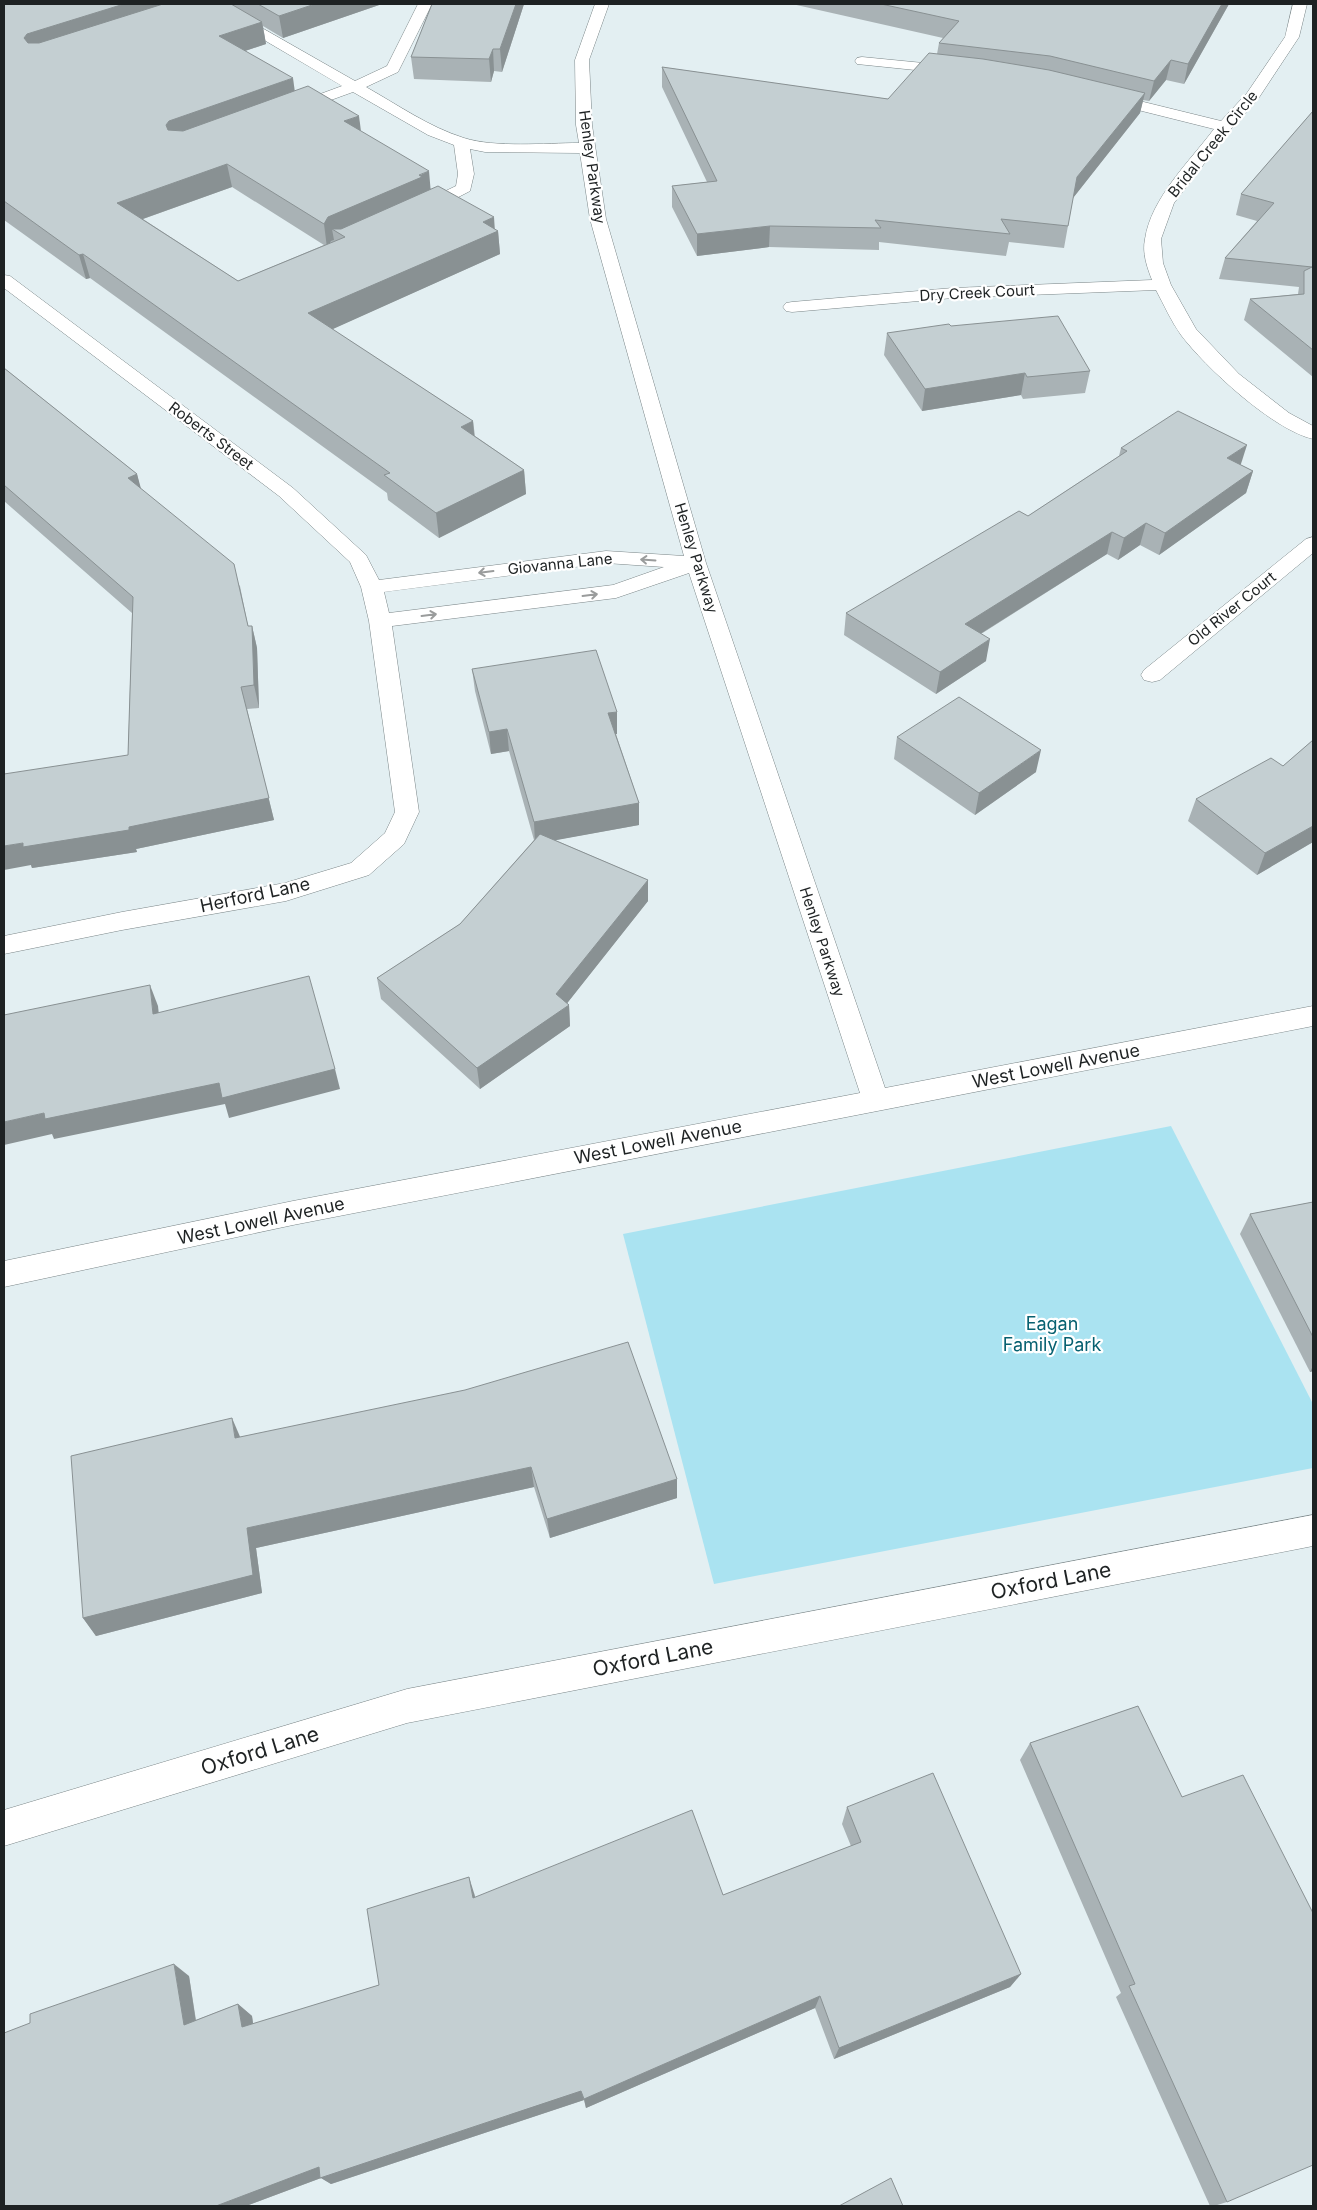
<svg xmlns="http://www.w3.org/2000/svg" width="1317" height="2210" viewBox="0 0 1317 2210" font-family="Inter,sans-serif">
	<rect width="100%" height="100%" fill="#e3eff2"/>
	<path fill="#aae3f1" d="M1171,1126L1313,1404V1468L714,1584L623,1234Z"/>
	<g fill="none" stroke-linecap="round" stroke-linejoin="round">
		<defs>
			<g id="minor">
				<path d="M203,4H220L355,81L387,66L418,4H432L398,72L366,87C398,105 429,127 464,138C496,148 545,143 579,143L576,125L575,60L595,4H609L589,60L592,125L606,219L706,563L885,1088L1313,1006V1026L293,1225L4,1287V1261L293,1201L860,1093L689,573L616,598L392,626L419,812L404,844L369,875L286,901L122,930L4,954V936L122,912L285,883L351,863L385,833L395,812L369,621L361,587L350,562L279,496L4,288V275L10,276L293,488L366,555L379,580L606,551L684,556L590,219L580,153L485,152L470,149L474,174L470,191L426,214H414L412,210L414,206L456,186L458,174L454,145L428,135L353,92L295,113H285L282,110L285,107L342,86ZM606,563L664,567L613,585L389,613L384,592Z"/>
				<path d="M1293,4H1307L1299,37L1258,99L1230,130L1174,203L1161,239L1163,263L1171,285L1196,329L1239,374L1289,413L1313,426V439C1273,430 1205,367 1181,335C1171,321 1164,305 1156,290L953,298L792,312L786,311L783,307L786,303L792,302L953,288L1152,280C1147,267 1142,253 1145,239C1151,198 1190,161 1214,129L1102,101L1099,98L1102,95L1107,93L1221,121L1247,93L1285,37Z"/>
				<path d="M862,57L954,66L959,67L961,70L959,73L954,74L857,64L855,61L857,58Z"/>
				<path d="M1313,537V553L1160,680L1152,682L1144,680L1141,675L1144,670L1306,539Z"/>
				<path d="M1313,1515V1546L407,1723L4,1846V1810L407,1689Z"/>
			</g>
		</defs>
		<use href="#minor" stroke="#7b8688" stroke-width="1"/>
		<use href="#minor" fill="#fff" fill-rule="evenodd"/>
	</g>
	<g fill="#a9b2b5" fill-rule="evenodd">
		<path d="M4,4H382L283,38L263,26L266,44L245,51L295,91L361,132L431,189L498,231L500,254L332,329L473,421L475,436L524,470L526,494L439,538L388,500L387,493L90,278L86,279L4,220ZM232,187L324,245L238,281L143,219Z"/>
		<path d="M432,4H524L502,72L494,71L491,82L414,79L411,57Z"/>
		<path d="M792,4H1229L1184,84L1166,80L1149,101L1143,100L1140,113L1073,198L1064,248L1009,242L1006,256L879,242V250L769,247L697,256L672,207V186L707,182L662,87V67L888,99L937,54L939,43L943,38Z"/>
		<path d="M1313,111V377L1244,320L1250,299L1298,294L1299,287L1219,279L1225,258L1257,221L1236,215L1241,194Z"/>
		<path d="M951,326L1090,371L1085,393L1023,399L1021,395L922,411L884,355L887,333Z"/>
		<path d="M4,368L137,474L140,488L240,586L248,626H252L257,648L259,708L247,709L274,820L136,849L137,852L32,868L31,865L128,755L132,613L4,501Z"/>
		<path d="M1121,448L1241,465L1253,471L1246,493L1159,555L1140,545L1118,560L1107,554L981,634L986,661L936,694L844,635L846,613L1028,516L1119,456Z"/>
		<path d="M472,669L617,712V734H616L639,803V825L555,840L648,880V901L567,1003L569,1005L570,1026L480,1089L381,999L377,978L460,924L534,840L509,751L491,754L475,691Z"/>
		<path d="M897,737L1036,772L975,815L894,759Z"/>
		<path d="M1313,740V842L1257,875L1188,821L1196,799L1283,766Z"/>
		<path d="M1313,1202V1371L1310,1372L1240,1234L1250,1214Z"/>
		<path d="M240,1437L677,1479V1498L550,1538L534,1487L256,1548L262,1593L96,1636L83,1618Z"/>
		<path d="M1138,1706L1227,2202L1214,2206H1210L1116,1997L1121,1993L1020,1760L1030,1743Z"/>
		<path d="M847,1807L1021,1974L1010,1987L834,2059L815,2008L586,2108L584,2100L331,2184L321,2178L246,2206H4L189,1976L196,2020L238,2004L252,2016L253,2024L379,1985L474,1893L475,1897L723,1895L851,1846L842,1824Z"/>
	</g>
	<g fill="#899193">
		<path d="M124,4H198L33,56L24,38L27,34Z"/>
		<path d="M315,4H382L283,38L279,16Z"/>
		<path d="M516,4H524L502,72L500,49Z"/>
		<path d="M1222,4H1229L1184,84L1188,64Z"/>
		<path d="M262,22L266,44L224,58L219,36Z"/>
		<path d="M493,49L494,71L491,82L489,59Z"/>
		<path d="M1171,60L1166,80L1149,101L1154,81Z"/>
		<path d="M293,78L296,100L171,148L166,125L169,121Z"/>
		<path d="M1145,93L1140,113L1073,198L1077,177Z"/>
		<path d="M359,116L362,139L344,121Z"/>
		<path d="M227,164L232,187L123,226L117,203Z"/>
		<path d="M429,171L431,194L343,236L332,229L334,240L331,241L327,248L324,224L328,217Z"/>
		<path d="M494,217L495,232L498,231L500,254L313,338L308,313L483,222Z"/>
		<path d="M770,226L769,247L697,256V234Z"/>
		<path d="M83,254L90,278L86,279L79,255Z"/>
		<path d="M1025,373L1021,395L922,411L925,389Z"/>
		<path d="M473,421L475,446L461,427Z"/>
		<path d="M1247,445L1240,467L1227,458Z"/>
		<path d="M524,470L526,494L439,538L436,513Z"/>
		<path d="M1253,471L1246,493L1159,555L1165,533Z"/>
		<path d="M137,474L143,496L128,478Z"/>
		<path d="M1146,523L1140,545L1118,560L1124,538Z"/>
		<path d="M1112,532L1107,554L961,646L965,624Z"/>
		<path d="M252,626L257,648L259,708L254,685Z"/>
		<path d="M990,639L986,661L936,694L940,672Z"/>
		<path d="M241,687L274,820L136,849L137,852L32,868L31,865L4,870V846L23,843Z"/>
		<path d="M617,712V734L609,735L608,713Z"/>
		<path d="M507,729L509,751L491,754L489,732Z"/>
		<path d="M1041,750L1036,772L975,815L979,793Z"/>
		<path d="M639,803V825L535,844L534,822Z"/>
		<path d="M1313,826V842L1257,875L1265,853Z"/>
		<path d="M648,880V901L561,1011L569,1005L570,1026L480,1089L477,1068L556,994Z"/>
		<path d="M150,985L158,1006L161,1035L153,1014Z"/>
		<path d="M335,1069L340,1089L229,1118L225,1104L54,1139L52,1134L4,1145V1122L44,1113L219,1083Z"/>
		<path d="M1313,1366V1371L1310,1372Z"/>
		<path d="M232,1418L241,1439L235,1438Z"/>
		<path d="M531,1467L534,1487L256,1548L262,1593L96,1636L83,1618L247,1528Z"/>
		<path d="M677,1479V1498L550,1538L547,1519Z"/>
		<path d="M469,1877L474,1893L479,1913L473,1898Z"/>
		<path d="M174,1964L189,1976L198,2036L184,2025Z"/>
		<path d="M1021,1974L1010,1987L834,2059L839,2048Z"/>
		<path d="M820,1996L815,2008L586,2108L584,2099Z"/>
		<path d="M238,2004L252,2016L255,2038L242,2027Z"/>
		<path d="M581,2091L584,2100L331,2184L321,2178L246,2206H216L319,2167Z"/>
	</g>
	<g fill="#c4cfd2" stroke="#899193">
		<path d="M4,4H124L27,34L24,38L28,43H39L163,4H231L262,22L219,36L293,78L169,121L166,125L168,130L183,131L308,86L359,116L344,121L429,171L419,175L422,177L328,217L324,224L227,164L117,203L238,281L345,237L332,229H341L438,186L494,217L483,222L498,231L308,313L473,421L461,427L524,470L436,513L384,475L390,473L83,254L79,255L4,201Z"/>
		<path d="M258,4H315L279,16Z"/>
		<path d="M432,4H516L500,49H493L489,59L411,57Z"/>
		<path d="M881,4H1222L1188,64L1171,60L1154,81L1050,56L939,43L959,21Z"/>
		<path d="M929,53L983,59L1049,70L1145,93L1077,177L1068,226L1001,219L1010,234L875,220L881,228L770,226L697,234L672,186L717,181L662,67L888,99Z"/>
		<path d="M1313,111V350L1250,299L1304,294V271L1312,267L1225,258L1274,203L1241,194Z"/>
		<path d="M1058,316L1090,371L1027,377L1025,373L925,389L887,333L949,324L951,326Z"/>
		<path d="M4,368L137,474L128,478L234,564L248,626H252L254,685L241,687L269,798L129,827V830L23,847V843L4,846V774L128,755L133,597L4,485Z"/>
		<path d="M1178,411L1247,445L1227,458L1253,471L1165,533L1146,523L1124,538L1112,532L965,624L990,639L940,672L846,613L1019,511L1028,516L1127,451L1121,448Z"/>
		<path d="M596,650L617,712L608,713L639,803L534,822L507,729L489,732L472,669Z"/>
		<path d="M959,697L1041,750L979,793L897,737Z"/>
		<path d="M1313,740V826L1265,853L1196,799L1271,758L1283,766Z"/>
		<path d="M540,834L648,880L556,994L569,1005L477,1068L377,978L460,924Z"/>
		<path d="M309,976L335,1069L222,1098L219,1083L45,1119L44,1113L4,1122V1015L150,985L153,1014Z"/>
		<path d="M1313,1202V1337L1250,1214Z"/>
		<path d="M628,1342L677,1479L547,1519L531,1467L247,1528L253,1575L83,1618L71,1456L232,1418L235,1438L465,1390Z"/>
		<path d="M1138,1706L1182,1797L1243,1775L1313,1913V2165L1227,2202L1129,1986L1135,1984L1030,1743Z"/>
		<path d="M933,1773L1021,1974L839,2048L820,1996L584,2099L581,2091L320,2178L319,2167L216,2206H4V2033L30,2023V2014L174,1964L184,2025L238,2004L242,2027L379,1985L367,1909L469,1877L473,1898L692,1810L723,1895L861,1842L847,1807Z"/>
		<path d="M891,2178L903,2206H839Z"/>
	</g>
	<defs><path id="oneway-shaft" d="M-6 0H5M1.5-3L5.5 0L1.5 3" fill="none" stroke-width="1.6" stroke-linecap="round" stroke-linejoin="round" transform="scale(1.25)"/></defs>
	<g stroke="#9a9c9c">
		<use href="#oneway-shaft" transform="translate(648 560) rotate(-176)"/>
		<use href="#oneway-shaft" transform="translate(486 572) rotate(173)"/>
		<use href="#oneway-shaft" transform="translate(590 595) rotate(-7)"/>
		<use href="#oneway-shaft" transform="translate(429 615) rotate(-7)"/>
	</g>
	<g text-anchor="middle" stroke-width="4.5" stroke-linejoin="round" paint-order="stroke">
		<g font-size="15" fill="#1e2223" stroke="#fff">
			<text transform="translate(1213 144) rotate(-51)" y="5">Bridal Creek Circle</text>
			<text transform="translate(592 167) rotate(82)" y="5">Henley Parkway</text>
			<text transform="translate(977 293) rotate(-3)" y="5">Dry Creek Court</text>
			<text transform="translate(211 436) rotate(37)" y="5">Roberts Street</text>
			<text transform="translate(696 558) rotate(73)" y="5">Henley Parkway</text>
			<text transform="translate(560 564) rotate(-6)" y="5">Giovanna Lane</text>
			<text transform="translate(1232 609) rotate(-39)" y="5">Old River Court</text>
			<text transform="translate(822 942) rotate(72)" y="5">Henley Parkway</text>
		</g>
		<g font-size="18" fill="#1e2223" stroke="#fff">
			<text transform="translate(255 895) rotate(-12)" y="6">Herford Lane</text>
			<text transform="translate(1056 1066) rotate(-11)" y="6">West Lowell Avenue</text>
			<text transform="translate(658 1142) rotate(-11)" y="6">West Lowell Avenue</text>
			<text transform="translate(261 1221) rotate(-12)" y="6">West Lowell Avenue</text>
		</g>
		<g font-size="18" fill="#076171" stroke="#fff">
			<text x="1052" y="1330">Eagan<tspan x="1052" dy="21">Family Park</tspan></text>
		</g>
		<g font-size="21" fill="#1e2223" stroke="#fff">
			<text transform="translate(1051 1581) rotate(-11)" y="7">Oxford Lane</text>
			<text transform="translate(653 1658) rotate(-11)" y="7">Oxford Lane</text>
			<text transform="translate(260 1751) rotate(-17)" y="7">Oxford Lane</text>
		</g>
	</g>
	<rect width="1317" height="2210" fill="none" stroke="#1e2223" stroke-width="10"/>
</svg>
